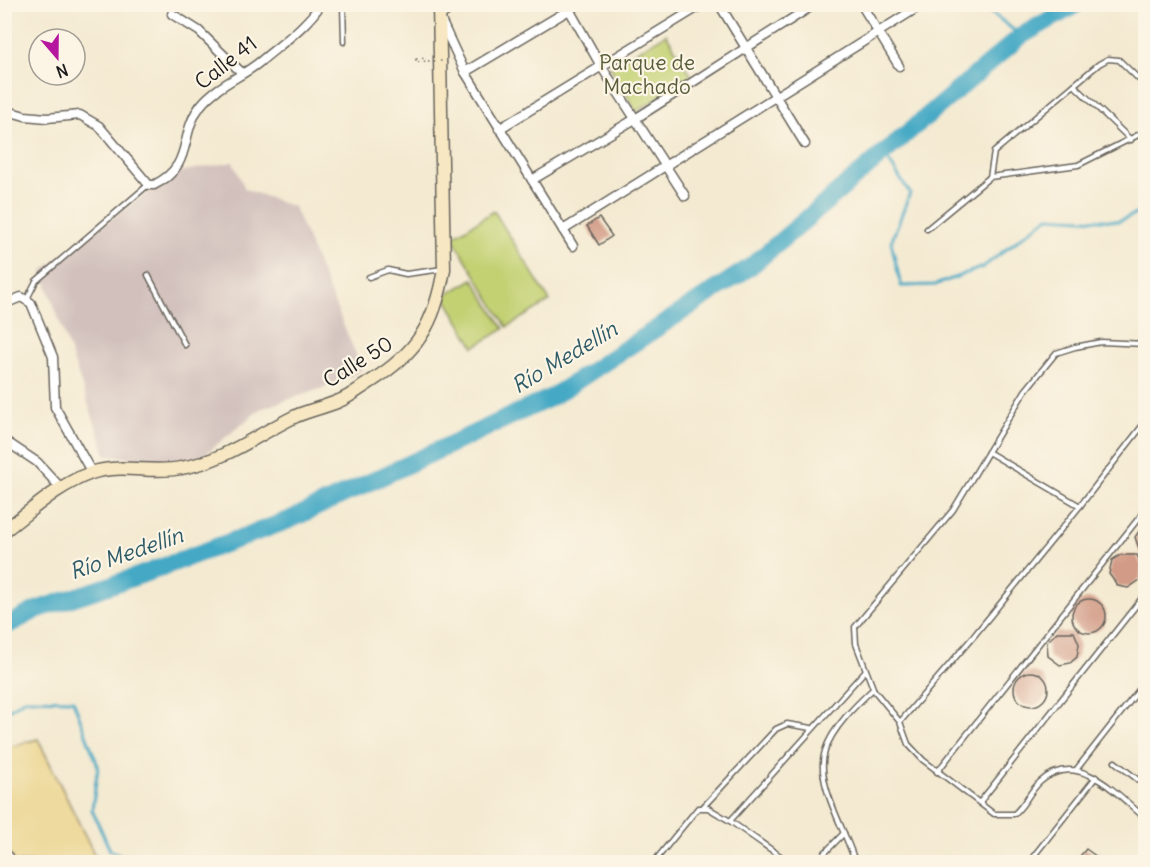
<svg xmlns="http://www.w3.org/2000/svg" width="1150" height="867" viewBox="0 0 1150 867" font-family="Delius,sans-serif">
	<rect width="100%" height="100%" fill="#fcf5e5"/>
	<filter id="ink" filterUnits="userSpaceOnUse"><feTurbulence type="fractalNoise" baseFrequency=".0167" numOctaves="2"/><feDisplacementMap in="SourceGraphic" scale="12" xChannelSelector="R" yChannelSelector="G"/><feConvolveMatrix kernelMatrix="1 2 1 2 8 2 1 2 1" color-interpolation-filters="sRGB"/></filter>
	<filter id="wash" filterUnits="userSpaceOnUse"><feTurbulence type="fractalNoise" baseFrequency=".008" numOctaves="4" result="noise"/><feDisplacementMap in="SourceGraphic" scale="24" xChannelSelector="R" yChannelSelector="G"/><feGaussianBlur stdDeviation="1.35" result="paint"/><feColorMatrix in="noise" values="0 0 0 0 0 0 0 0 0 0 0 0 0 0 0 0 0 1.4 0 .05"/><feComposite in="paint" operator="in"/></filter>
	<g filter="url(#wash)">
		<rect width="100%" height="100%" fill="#f4ead2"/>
		<path fill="#d1c0bc" d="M233,162L245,189L294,207L362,369L341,382L260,409L202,457L160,462L106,455L42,271L139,198L179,172Z"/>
		<g fill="#c3d173" stroke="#707648" stroke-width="1.5">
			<path d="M666,34L692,76L636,112L610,67Z"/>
			<path d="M494,211L550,301L507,327L452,237Z"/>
			<path d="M473,279L504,329L474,347L444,296Z"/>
		</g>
		<path fill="#eeda9e" stroke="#857b5d" stroke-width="1.5" d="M38,739L98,862H5V748Z"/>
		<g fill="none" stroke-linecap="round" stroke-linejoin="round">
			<g stroke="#45a9c5" stroke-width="3">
				<path d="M981,4L1021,36"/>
				<path d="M884,154L910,193L891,242L901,286L935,285L983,267L1048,217L1118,221L1146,210"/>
				<path d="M4,713L25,699L73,700L98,766L92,810L110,850L135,862"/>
			</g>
			<path stroke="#45a9c5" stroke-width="18" d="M4,627L36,610L138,576L289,520L552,397L750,267L1021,36L1077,4"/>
		</g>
		<g id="blocks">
			<g fill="#d29b87">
				<path d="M599,218L612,236L599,245L587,226Z"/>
				<path d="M1146,521V567H1145L1135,537Z"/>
				<path d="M1120,555H1137L1142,566L1140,580L1128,588L1118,586L1109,574L1112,560Z"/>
				<circle cx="1089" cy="616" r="17"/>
				<path d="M1057,632H1074L1079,644L1077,657L1070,663L1060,665L1048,656L1047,642Z"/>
				<circle cx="1031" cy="689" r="17"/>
				<path d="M1086,849L1104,862H1075Z"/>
			</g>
		</g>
	</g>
	<g filter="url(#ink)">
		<use href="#blocks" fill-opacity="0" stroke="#68645c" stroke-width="1.5"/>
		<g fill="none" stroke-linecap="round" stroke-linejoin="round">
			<defs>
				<g id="lane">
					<path d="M343,4L344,42"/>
					<path d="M1074,85L1131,140"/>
					<path d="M990,177L994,152L1099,64L1108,59L1119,60L1146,86"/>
					<path d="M927,229L990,177L1078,165L1146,131"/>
					<path d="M148,275L185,345"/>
					<path d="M369,277L388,270L406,274L443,269"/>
					<path d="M27,299L36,281L148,185"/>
					<path d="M988,452L1080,506L1146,421"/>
					<path d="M873,688L856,644L855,627L953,510L1025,391L1056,353L1075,347L1101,342L1146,344"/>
					<path d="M900,722L973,637L1080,506"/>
					<path d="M1115,762L1146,786"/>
					<path d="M1076,770L1146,681"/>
					<path d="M937,772L1146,509"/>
					<path d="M980,802L1146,593"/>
					<path d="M703,807L776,729L787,724L811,728"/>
					<path d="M730,821L789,862"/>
					<path d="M4,848L16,862"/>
					<path d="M654,862L698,808H708L730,821L865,671"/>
					<path d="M816,862L844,833"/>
					<path d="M855,862C847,832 814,783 825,751C832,728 856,705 873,689L900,722L908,744L923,760L994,814H1014C1025,805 1029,792 1040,782C1078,748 1118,795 1146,819"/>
					<path d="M1029,862L1096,777"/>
				</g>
				<g id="street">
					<path d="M458,4L439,16L465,72L573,246"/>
					<path d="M566,4L601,66L685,196"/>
					<path d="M719,4L805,144"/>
					<path d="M861,4L899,66"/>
					<path d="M172,14L199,31L242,73"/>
					<path d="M465,72L579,4"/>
					<path d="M4,110L25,116L47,118L80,115L99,126L149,185H154C195,165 178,134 201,105C217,85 242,77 261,61C281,44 306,27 321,4"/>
					<path d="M499,129L703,4"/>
					<path d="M532,180L635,119L815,4"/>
					<path d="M563,230L923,4"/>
					<path d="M4,304L21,297L31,303L53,357L55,407L92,473"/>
					<path d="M4,440L37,462L61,488"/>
				</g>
				<path id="secondary" d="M4,531C32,510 58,485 91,473C120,463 152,474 181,468C227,460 256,435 296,416C310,410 325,407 339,401C350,397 360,388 370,382C417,353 435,324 444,269L439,4"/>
			</defs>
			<use href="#lane" stroke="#68645c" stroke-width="7"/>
			<use href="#street" stroke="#68645c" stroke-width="11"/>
			<use href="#secondary" stroke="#68645c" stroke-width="15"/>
			<g stroke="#68645c" stroke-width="1.5" stroke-dasharray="1.5 4.5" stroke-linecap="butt">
				<path d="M416,59L428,58"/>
				<path d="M416,59L415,62L428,61"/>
			</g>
			<use href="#lane" stroke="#fff" stroke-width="4"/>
			<use href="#street" stroke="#fff" stroke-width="8"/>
			<use href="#secondary" stroke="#f7e8c3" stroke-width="12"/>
			<path stroke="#68645c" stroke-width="1.5" stroke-dasharray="1.5 4.5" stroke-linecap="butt" d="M428,61H445"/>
		</g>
	</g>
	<g text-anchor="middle" stroke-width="4.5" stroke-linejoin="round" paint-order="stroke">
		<g font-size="21" fill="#1c1c1c" stroke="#fcf5e5">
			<text transform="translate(226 63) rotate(-38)" y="7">Calle 41</text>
			<text transform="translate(358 362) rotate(-32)" y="7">Calle 50</text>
		</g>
		<g font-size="21" fill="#565b3a" stroke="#fcf5e5">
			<text x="647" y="70">Parque de<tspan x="647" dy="24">Machado</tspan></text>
		</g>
		<g font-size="22" font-style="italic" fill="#2e5b68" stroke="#fcf5e5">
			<text transform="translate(564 357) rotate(-31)" y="8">Río Medellín</text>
			<text transform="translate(126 553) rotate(-19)" y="8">Río Medellín</text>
		</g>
	</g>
	<rect width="1150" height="867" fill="none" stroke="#fcf5e5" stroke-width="24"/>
	<g transform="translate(57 57) rotate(160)"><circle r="28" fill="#fcf5e5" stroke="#a29e95" stroke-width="1.5"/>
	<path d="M0-4.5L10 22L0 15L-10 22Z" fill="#b5179e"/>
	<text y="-9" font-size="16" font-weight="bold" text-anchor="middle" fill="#1c1c1c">N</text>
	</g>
</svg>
